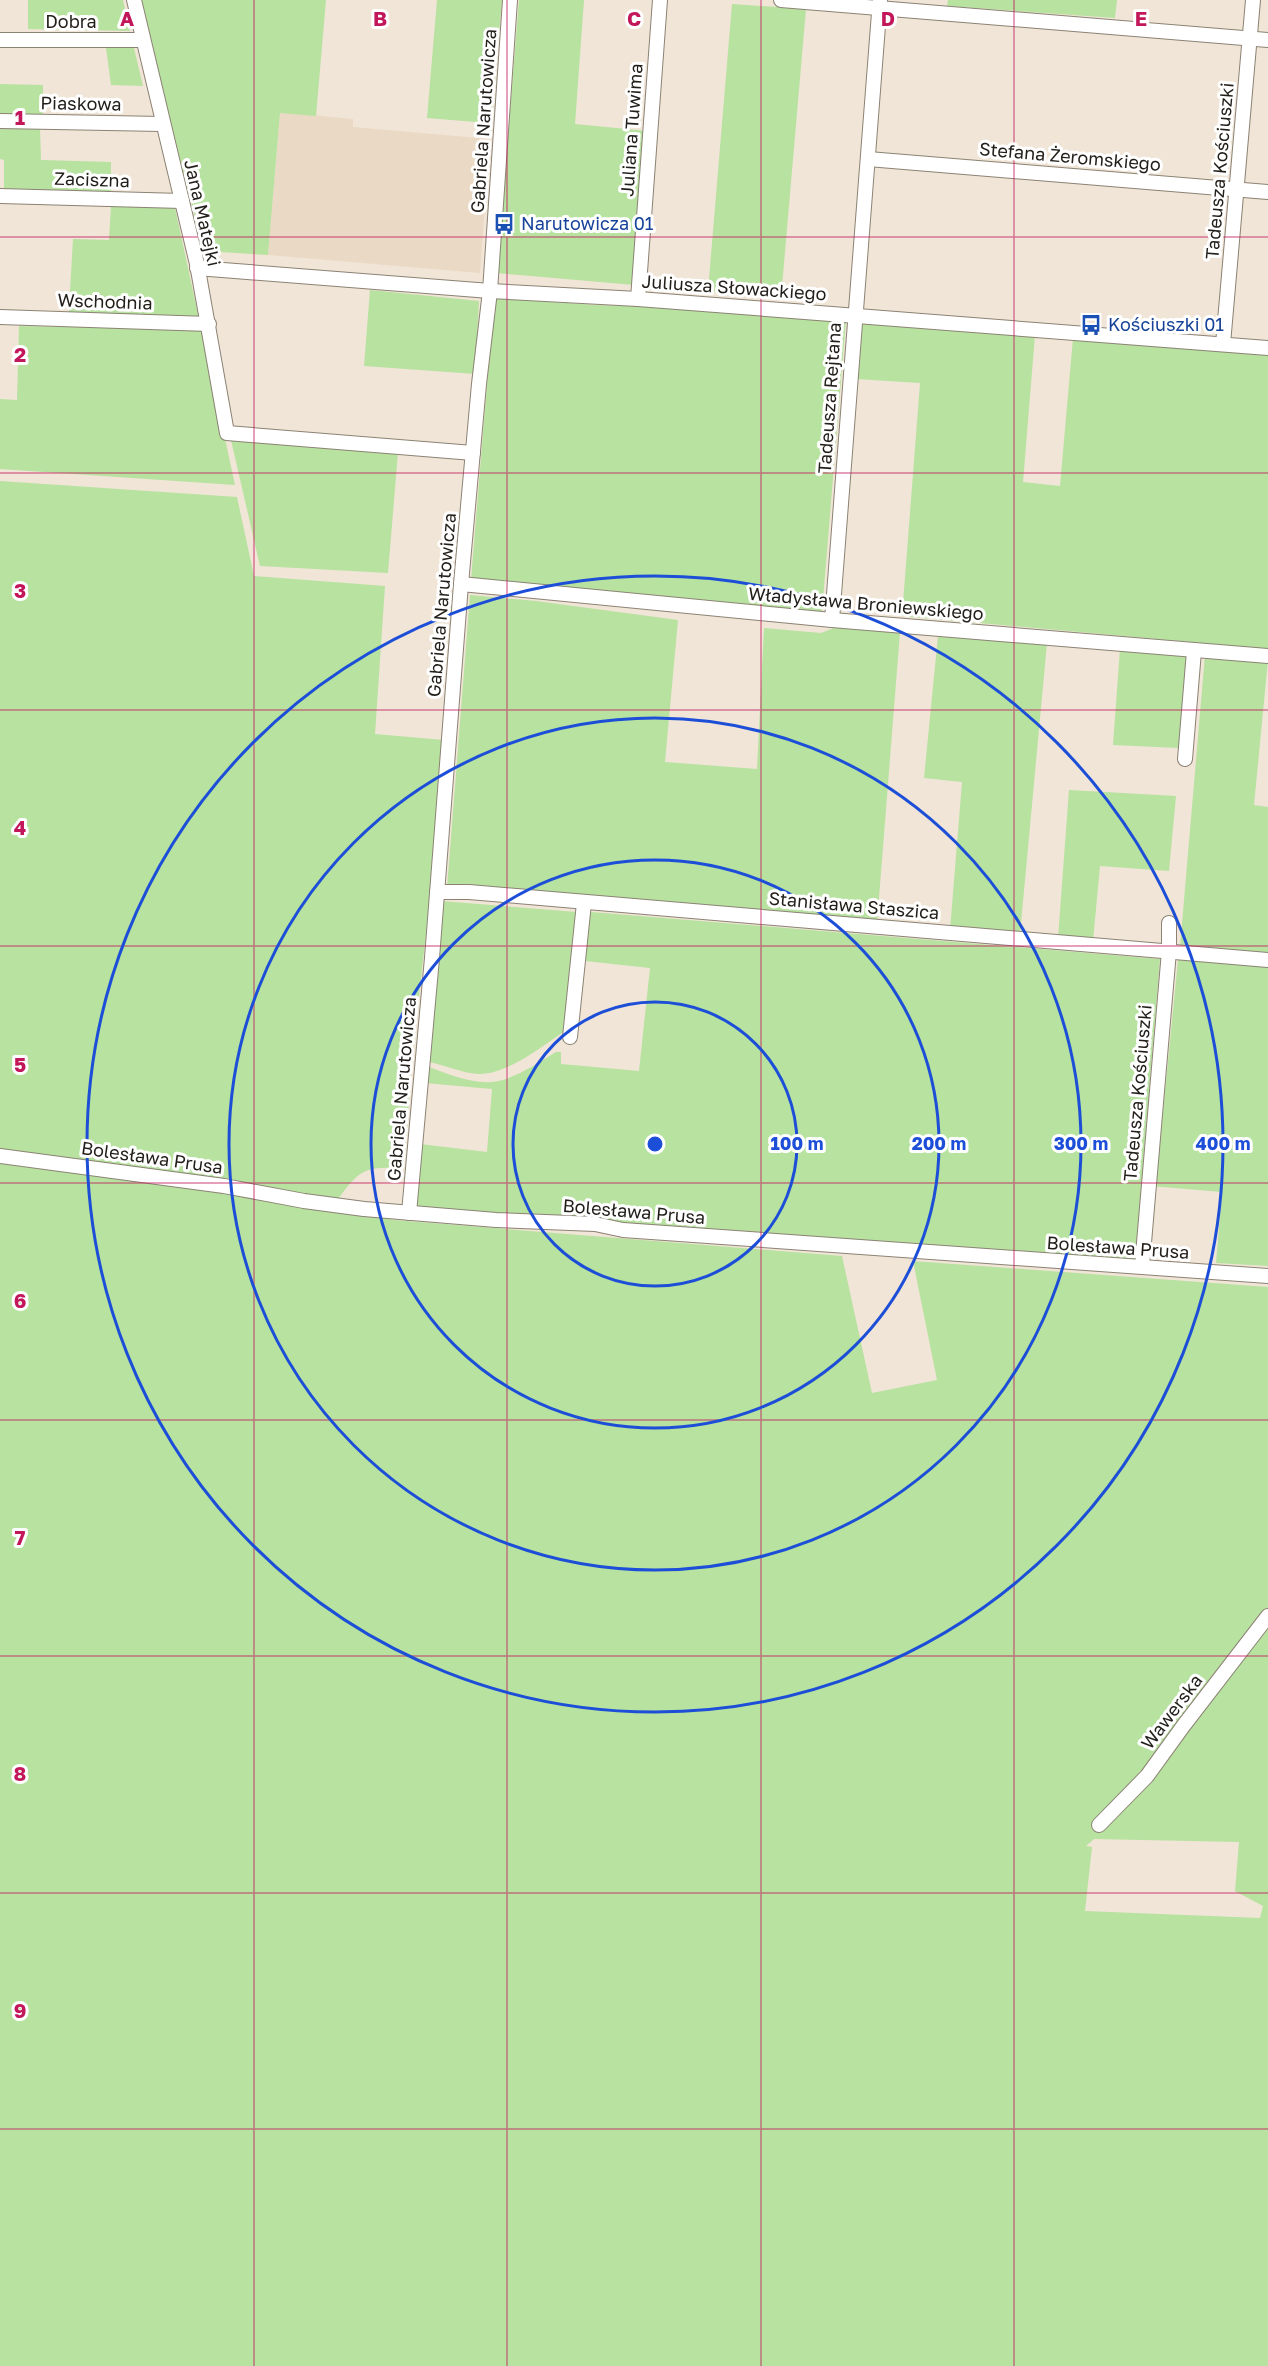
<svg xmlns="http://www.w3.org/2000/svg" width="1268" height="2366" viewBox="0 0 1268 2366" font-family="'Golos Text',sans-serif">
	<rect width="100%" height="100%" fill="#f0e5d6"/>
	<path fill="#eadac5" d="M280,112L353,119V127L490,139L480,273L268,255Z"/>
	<g fill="#b7e2a0" fill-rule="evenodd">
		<path d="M28,0H123L130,31L28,29Z"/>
		<path d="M141,0H326L316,116L280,113L268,255L204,251L147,32Z"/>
		<path d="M437,0H502L491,121L488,123L427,118Z"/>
		<path d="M519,0H584L575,124L647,131L634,285L497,273Z"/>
		<path d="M948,0H1117L1115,18L947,6Z"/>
		<path d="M732,4L806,9L781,298L708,291Z"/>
		<path d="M106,48H134L143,86L111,85Z"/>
		<path d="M0,84L43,85V118L0,117Z"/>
		<path d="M0,125L40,127L41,160L111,162V194L4,190V160L0,159Z"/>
		<path d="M111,206L175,208L235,485L0,469V399L17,400L19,326L68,327L73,239L109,240Z"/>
		<path d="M370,290L479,301L475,374L364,366Z"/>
		<path d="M494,298L596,305L623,306L631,303L846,320L822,612L471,580Z"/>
		<path d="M860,321L1035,335L1023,482L1060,486L1073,338L1268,353V649L902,616L920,383L856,379Z"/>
		<path d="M231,440L398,452L388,573L260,566Z"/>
		<path d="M0,481L237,497L254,576L385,586L375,734L444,740L430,899L412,1058L404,1168C365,1167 361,1168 338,1199L0,1150Z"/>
		<path d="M470,595L536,601L678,620L665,762L757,769L764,628L821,633L839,626L900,632L877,923L447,888Z"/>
		<path d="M938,636L1047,643L1020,934L950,930L962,782L924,778Z"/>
		<path d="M1120,649L1187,653L1179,748L1113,745Z"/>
		<path d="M1205,655L1268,660L1254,805L1268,807V954L1180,947Z"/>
		<path d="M1069,790L1176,796L1169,871L1100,866L1093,941L1058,938Z"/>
		<path d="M441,901L577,912L565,1031C542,1046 507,1075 478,1074C462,1073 444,1065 429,1062Z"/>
		<path d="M591,912L1160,959L1135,1260L416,1208L420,1144L487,1152L492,1089L425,1083L426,1066C446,1073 470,1084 492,1082C513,1080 538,1063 556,1052H561V1064L639,1071L650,968L585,961Z"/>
		<path d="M1178,960L1268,967V1266L1216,1263L1222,1192L1151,1186L1157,1112H1163Z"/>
		<path d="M0,1158L341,1209L394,1220L842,1256L872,1393L937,1380L913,1261L1268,1287V2366H0ZM1094,1839L1239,1842L1235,1891L1263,1906L1260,1918L1085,1911L1092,1847L1086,1846Z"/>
	</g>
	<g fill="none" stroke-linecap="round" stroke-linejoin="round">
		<defs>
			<g id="minor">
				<path d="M134,0L197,264L227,433L473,453"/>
				<path d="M781,0L1268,40"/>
				<path d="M0,40H142"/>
				<path d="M0,121L162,124"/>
				<path d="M868,159L1268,192"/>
				<path d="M0,196L182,201"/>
				<path d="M197,268L490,291L638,299L1268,348"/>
				<path d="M638,299L660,0"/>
				<path d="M0,317L209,324"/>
				<path d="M1223,344L1253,0"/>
				<path d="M461,584L832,620L1268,656"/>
				<path d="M832,620L880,0"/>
				<path d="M1185,759L1194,651"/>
				<path d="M437,892H469L1268,960"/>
				<path d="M570,1037L584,903"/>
				<path d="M0,1156L224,1186L304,1201L364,1209L496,1220L595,1224L623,1230L1268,1276"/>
				<path d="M409,1213L432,958L461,584L479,384L490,291L510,0"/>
				<path d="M1142,1266L1169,951V923"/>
				<path d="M1099,1825L1147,1776L1184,1725L1268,1616"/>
			</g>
		</defs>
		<use href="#minor" stroke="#8c8274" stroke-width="16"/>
		<use href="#minor" stroke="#fff" stroke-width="14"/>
	</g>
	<path fill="none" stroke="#c2185b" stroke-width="1.5" stroke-opacity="0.55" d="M254,0V2366M507,0V2366M761,0V2366M1014,0V2366M0,237H1268M0,473H1268M0,710H1268M0,946H1268M0,1183H1268M0,1420H1268M0,1656H1268M0,1893H1268M0,2129H1268"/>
	<g fill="none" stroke="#1d4ed8" stroke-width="3">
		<circle cx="655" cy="1144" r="142"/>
		<circle cx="655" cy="1144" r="284"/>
		<circle cx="655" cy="1144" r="426"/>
		<circle cx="655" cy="1144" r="568"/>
	</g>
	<defs>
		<symbol id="bus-bare" viewBox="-9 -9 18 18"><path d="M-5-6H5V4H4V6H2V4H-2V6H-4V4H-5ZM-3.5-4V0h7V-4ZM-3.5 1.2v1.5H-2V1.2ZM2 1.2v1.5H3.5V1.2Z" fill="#1a4fb4" stroke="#fff" stroke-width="2.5" paint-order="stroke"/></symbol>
	</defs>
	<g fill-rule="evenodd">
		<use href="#bus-bare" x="489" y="209" width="30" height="30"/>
		<use href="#bus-bare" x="1076" y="310" width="30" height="30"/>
	</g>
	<g text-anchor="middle" stroke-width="6" stroke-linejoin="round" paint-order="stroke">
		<g font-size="18" fill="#221e19" stroke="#fff">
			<text x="71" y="28">Dobra</text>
			<text transform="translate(81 104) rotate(1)" y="6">Piaskowa</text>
			<text transform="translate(484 121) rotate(-86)" y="6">Gabriela Narutowicza</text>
			<text transform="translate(632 130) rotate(-86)" y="6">Juliana Tuwima</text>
			<text transform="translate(1070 157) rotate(5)" y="6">Stefana Żeromskiego</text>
			<text transform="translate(1220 171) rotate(-85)" y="6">Tadeusza Kościuszki</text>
			<text transform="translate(92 180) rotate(2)" y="6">Zaciszna</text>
			<text transform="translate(202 213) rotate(77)" y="6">Jana Matejki</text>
			<text transform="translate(734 288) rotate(4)" y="6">Juliusza Słowackiego</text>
			<text transform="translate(105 302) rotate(2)" y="6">Wschodnia</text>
			<text transform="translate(830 398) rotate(-86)" y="6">Tadeusza Rejtana</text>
			<text transform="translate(866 604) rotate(5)" y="6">Władysława Broniewskiego</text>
			<text transform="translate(442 605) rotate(-85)" y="6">Gabriela Narutowicza</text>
			<text transform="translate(854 906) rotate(5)" y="6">Stanisława Staszica</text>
			<text transform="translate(402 1089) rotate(-85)" y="6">Gabriela Narutowicza</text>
			<text transform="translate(1138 1093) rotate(-85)" y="6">Tadeusza Kościuszki</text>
			<text transform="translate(152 1158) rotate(8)" y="6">Bolesława Prusa</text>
			<text transform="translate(634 1212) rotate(5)" y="6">Bolesława Prusa</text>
			<text transform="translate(1118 1248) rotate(4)" y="6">Bolesława Prusa</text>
			<text transform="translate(1172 1712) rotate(-53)" y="6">Wawerska</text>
		</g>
		<g font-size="18" fill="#164399" stroke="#fff" text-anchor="start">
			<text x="521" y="230">Narutowicza 01</text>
			<text x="1108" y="331">Kościuszki 01</text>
		</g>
	</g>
	<g font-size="20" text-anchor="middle" font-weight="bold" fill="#c2185b" stroke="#fff" stroke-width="6" stroke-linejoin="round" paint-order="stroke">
		<text x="127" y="26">A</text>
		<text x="380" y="26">B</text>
		<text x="634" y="26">C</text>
		<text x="888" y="26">D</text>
		<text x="1141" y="26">E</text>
		<text x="20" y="125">1</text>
		<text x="20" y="362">2</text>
		<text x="20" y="598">3</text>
		<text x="20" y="835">4</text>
		<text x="20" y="1072">5</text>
		<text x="20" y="1308">6</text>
		<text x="20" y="1545">7</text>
		<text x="20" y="1781">8</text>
		<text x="20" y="2018">9</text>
	</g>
	<circle cx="655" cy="1144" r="9" fill="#1d4ed8" stroke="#fff" stroke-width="3"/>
	<g font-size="18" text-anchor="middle" font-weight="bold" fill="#1d4ed8" stroke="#fff" stroke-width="6" stroke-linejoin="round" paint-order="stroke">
		<text x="797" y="1150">100 m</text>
		<text x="939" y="1150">200 m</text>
		<text x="1081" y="1150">300 m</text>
		<text x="1223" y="1150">400 m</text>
	</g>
</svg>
